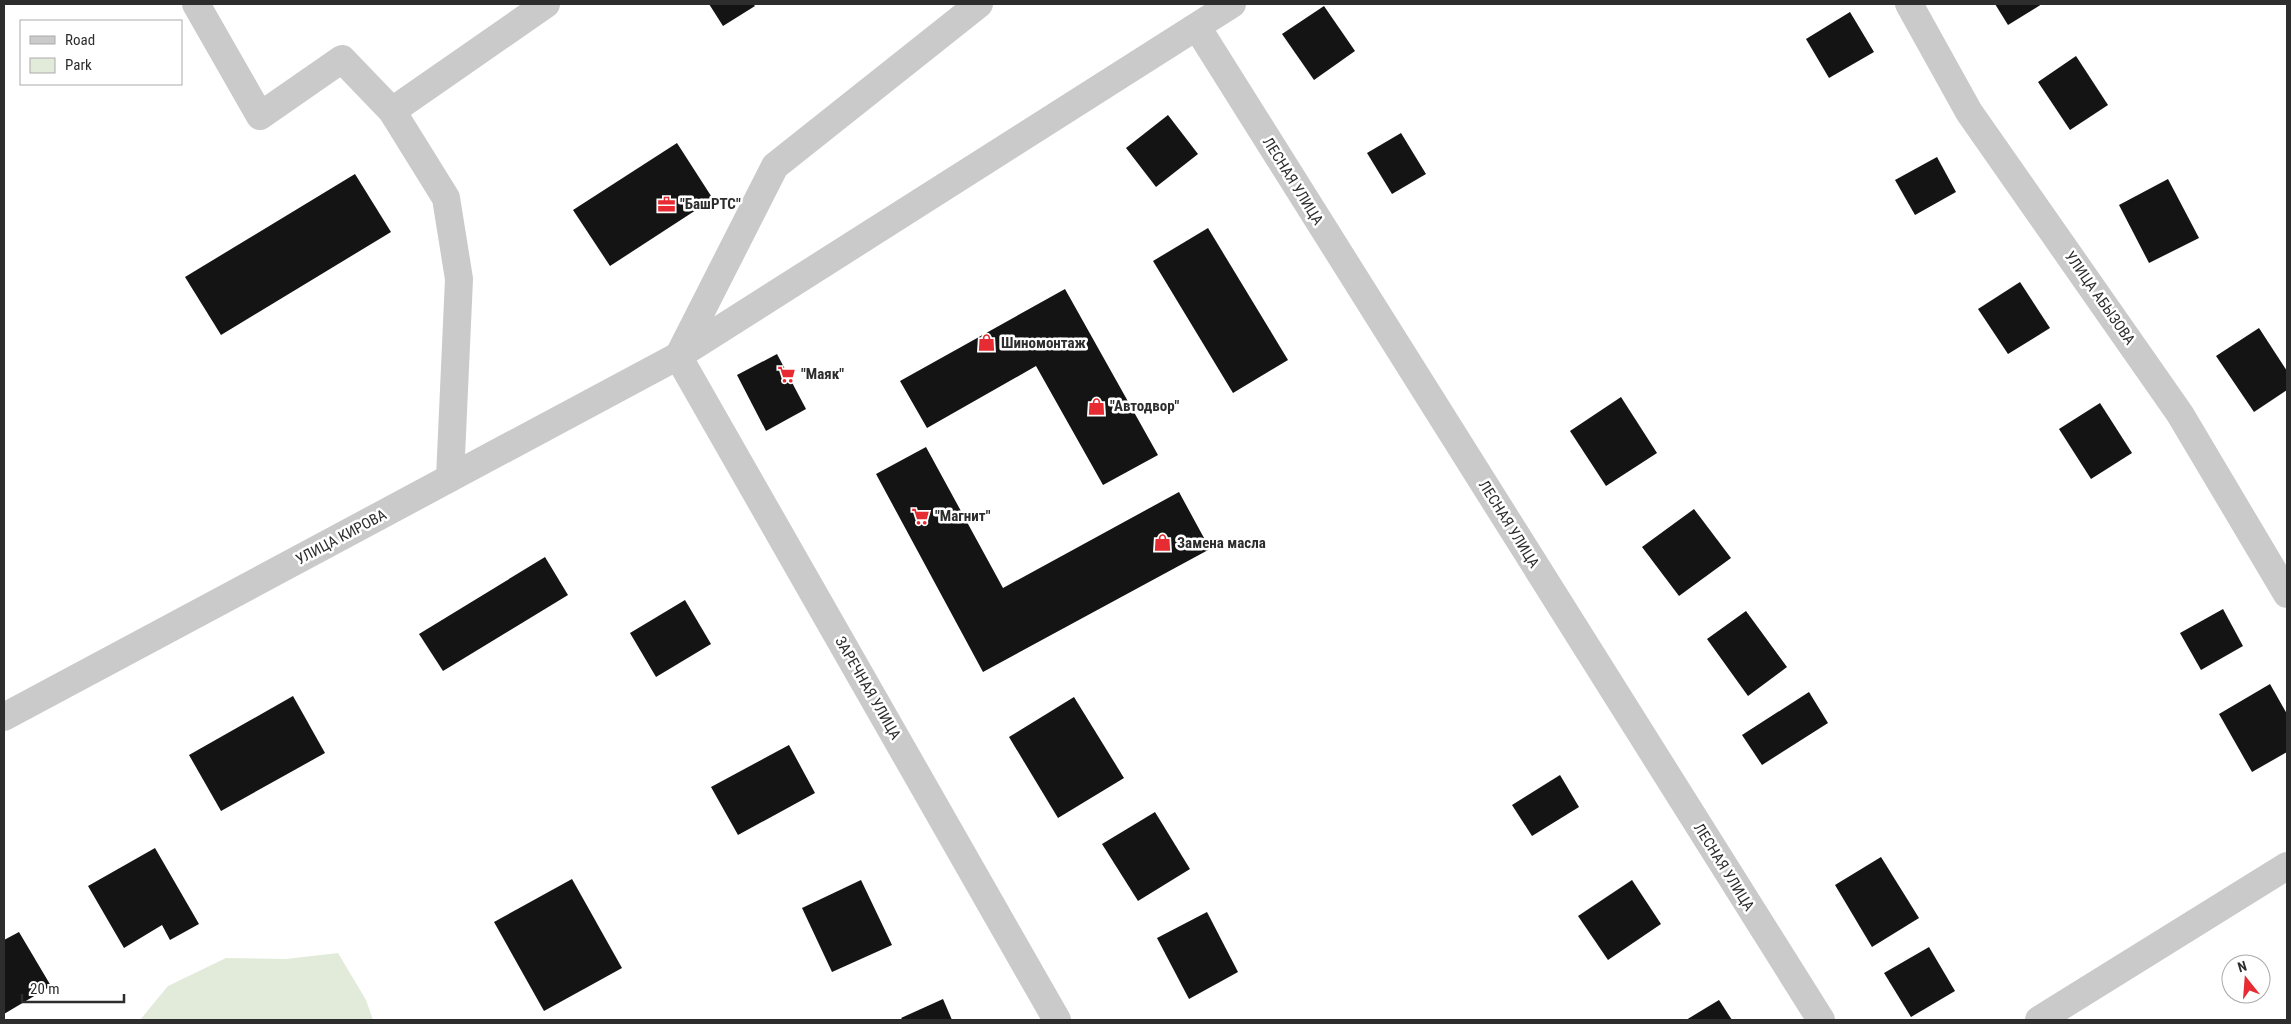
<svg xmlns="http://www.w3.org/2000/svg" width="2291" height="1024" viewBox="0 0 2291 1024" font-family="'Roboto Condensed',sans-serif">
	<rect width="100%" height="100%" fill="#fff"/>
	<path fill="#e2ebda" d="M338,953L366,1000L373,1020H140L168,986L226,958L286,959Z"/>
	<g fill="#141414">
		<path d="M709,4H753L755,6L723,26Z"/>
		<path d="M1995,4H2042L2008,25Z"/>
		<path d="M1324,6L1355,51L1314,80L1282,34Z"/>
		<path d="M1850,12L1874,52L1829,78L1806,39Z"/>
		<path d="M2076,56L2108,105L2070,130L2038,82Z"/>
		<path d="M1168,115L1198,154L1156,187L1126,148Z"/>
		<path d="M1401,133L1426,174L1392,194L1367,153Z"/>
		<path d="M677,143L713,199L610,266L573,210Z"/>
		<path d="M1937,157L1956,192L1915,215L1895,180Z"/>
		<path d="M355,174L391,232L221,335L185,277Z"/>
		<path d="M2168,179L2199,238L2149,263L2119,205Z"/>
		<path d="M1208,228L1288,360L1233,393L1153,261Z"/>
		<path d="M2020,282L2050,328L2008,354L1978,309Z"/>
		<path d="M1065,289L1158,455L1103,485L1036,366L927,428L900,381Z"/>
		<path d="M2259,328L2287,371V390L2254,412L2216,356Z"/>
		<path d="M777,354L806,409L766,431L737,375Z"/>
		<path d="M1621,397L1657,453L1606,486L1570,431Z"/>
		<path d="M2100,403L2132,453L2091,479L2059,429Z"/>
		<path d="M926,447L1003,588L1179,492L1210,549L983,672L876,474Z"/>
		<path d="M1694,509L1731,558L1679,596L1642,547Z"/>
		<path d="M545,557L568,595L443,671L419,634Z"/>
		<path d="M685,600L711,644L656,677L630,633Z"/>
		<path d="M2223,609L2243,646L2201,670L2180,633Z"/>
		<path d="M1746,611L1787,667L1748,696L1707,639Z"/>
		<path d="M2270,684L2287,714V752L2252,772L2219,714Z"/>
		<path d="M1809,692L1828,723L1762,765L1742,735Z"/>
		<path d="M293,696L325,753L221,811L189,755Z"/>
		<path d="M1074,697L1124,778L1058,818L1009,737Z"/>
		<path d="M789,745L815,793L738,835L711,787Z"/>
		<path d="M1560,775L1579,807L1532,836L1512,805Z"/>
		<path d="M1155,812L1190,869L1138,901L1102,844Z"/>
		<path d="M155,848L199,924L170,940L162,925L124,948L88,886Z"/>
		<path d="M1881,857L1919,918L1872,947L1835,885Z"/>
		<path d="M572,879L622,968L544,1011L494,922Z"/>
		<path d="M861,880L892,945L832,972L802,908Z"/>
		<path d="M1632,880L1661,924L1608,960L1578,916Z"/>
		<path d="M1207,912L1238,972L1189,999L1157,938Z"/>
		<path d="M19,932L51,986L4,1014V940Z"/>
		<path d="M1929,947L1955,991L1911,1017L1884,973Z"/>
		<path d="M943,999L952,1020H903L901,1018Z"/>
		<path d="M1719,1000L1732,1020H1686Z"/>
	</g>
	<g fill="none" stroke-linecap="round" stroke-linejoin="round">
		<g stroke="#cacaca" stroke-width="28">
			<path d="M196,4L260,116L342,59L392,111L446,198L459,279L450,478"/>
			<path d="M1909,4L1969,112L2180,414L2287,594"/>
			<path d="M1197,27L1821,1020"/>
			<path d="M392,111L546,4"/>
			<path d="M679,355L775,166L979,4"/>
			<path d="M678,356L1057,1020"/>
			<path d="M4,717L678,356L1232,4"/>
			<path d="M2039,1020L2287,866"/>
		</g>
	</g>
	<defs>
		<symbol id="office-bare" viewBox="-9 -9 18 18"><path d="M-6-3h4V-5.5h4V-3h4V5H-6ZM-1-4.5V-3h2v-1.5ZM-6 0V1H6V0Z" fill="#e62c32" stroke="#fff" stroke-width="2.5" paint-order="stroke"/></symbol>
		<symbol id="shop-bare" viewBox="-9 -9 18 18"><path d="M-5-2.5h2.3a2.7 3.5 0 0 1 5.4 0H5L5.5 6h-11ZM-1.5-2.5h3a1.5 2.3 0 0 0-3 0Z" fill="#e62c32" stroke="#fff" stroke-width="2.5" paint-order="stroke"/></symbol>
		<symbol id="supermarket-bare" viewBox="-9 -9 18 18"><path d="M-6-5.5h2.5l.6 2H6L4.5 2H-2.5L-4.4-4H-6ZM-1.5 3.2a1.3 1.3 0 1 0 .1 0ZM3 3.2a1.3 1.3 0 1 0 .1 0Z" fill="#e62c32" stroke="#fff" stroke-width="2.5" paint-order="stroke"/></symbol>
	</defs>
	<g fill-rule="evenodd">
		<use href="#office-bare" x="654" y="192" width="25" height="25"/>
		<use href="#shop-bare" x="974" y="330" width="25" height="25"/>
		<use href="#supermarket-bare" x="774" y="362" width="25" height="25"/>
		<use href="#shop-bare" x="1084" y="394" width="25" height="25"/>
		<use href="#supermarket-bare" x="908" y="504" width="25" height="25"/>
		<use href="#shop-bare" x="1150" y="530" width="25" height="25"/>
	</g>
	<g text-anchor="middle" stroke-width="5" stroke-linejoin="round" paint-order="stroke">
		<g font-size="15" fill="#2d2d2d" stroke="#fff">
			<text transform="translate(1293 181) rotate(58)" y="5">ЛЕСНАЯ УЛИЦА</text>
			<text transform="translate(2100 298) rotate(55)" y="5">УЛИЦА АБЫЗОВА</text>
			<text transform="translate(1509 524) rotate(58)" y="5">ЛЕСНАЯ УЛИЦА</text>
			<text transform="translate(341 537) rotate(-28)" y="5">УЛИЦА КИРОВА</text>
			<text transform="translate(868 688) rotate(60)" y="5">ЗАРЕЧНАЯ УЛИЦА</text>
			<text transform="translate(1724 867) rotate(58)" y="5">ЛЕСНАЯ УЛИЦА</text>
		</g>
		<g font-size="15" font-weight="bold" fill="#2d2d2d" stroke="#fff" text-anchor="start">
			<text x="680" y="209">"БашРТС"</text>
			<text x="1001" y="348">Шиномонтаж</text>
			<text x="801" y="379">"Маяк"</text>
			<text x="1110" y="411">"Автодвор"</text>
			<text x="935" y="521">"Магнит"</text>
			<text x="1177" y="548">Замена масла</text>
		</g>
	</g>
	<rect width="2291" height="1024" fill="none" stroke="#2d2d2d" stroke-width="10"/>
	<rect x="20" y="20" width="162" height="65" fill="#ffffff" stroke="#ababab"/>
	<rect x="30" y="36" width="25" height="8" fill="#cacaca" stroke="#ababab"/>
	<text x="65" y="45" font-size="15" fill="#2d2d2d">Road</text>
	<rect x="30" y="58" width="25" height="15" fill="#e2ebda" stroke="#ababab"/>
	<text x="65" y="70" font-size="15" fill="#2d2d2d">Park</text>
	<g transform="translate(2246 979) rotate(343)"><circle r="24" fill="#ffffff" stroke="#ababab"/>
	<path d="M0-4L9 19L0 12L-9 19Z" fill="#e62c32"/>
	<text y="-8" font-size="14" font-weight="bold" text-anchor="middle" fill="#2d2d2d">N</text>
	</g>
	<path d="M22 994v8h102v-8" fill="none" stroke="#2d2d2d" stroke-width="2.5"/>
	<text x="30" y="994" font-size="15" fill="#2d2d2d" stroke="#ffffff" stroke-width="4" paint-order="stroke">20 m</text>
</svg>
